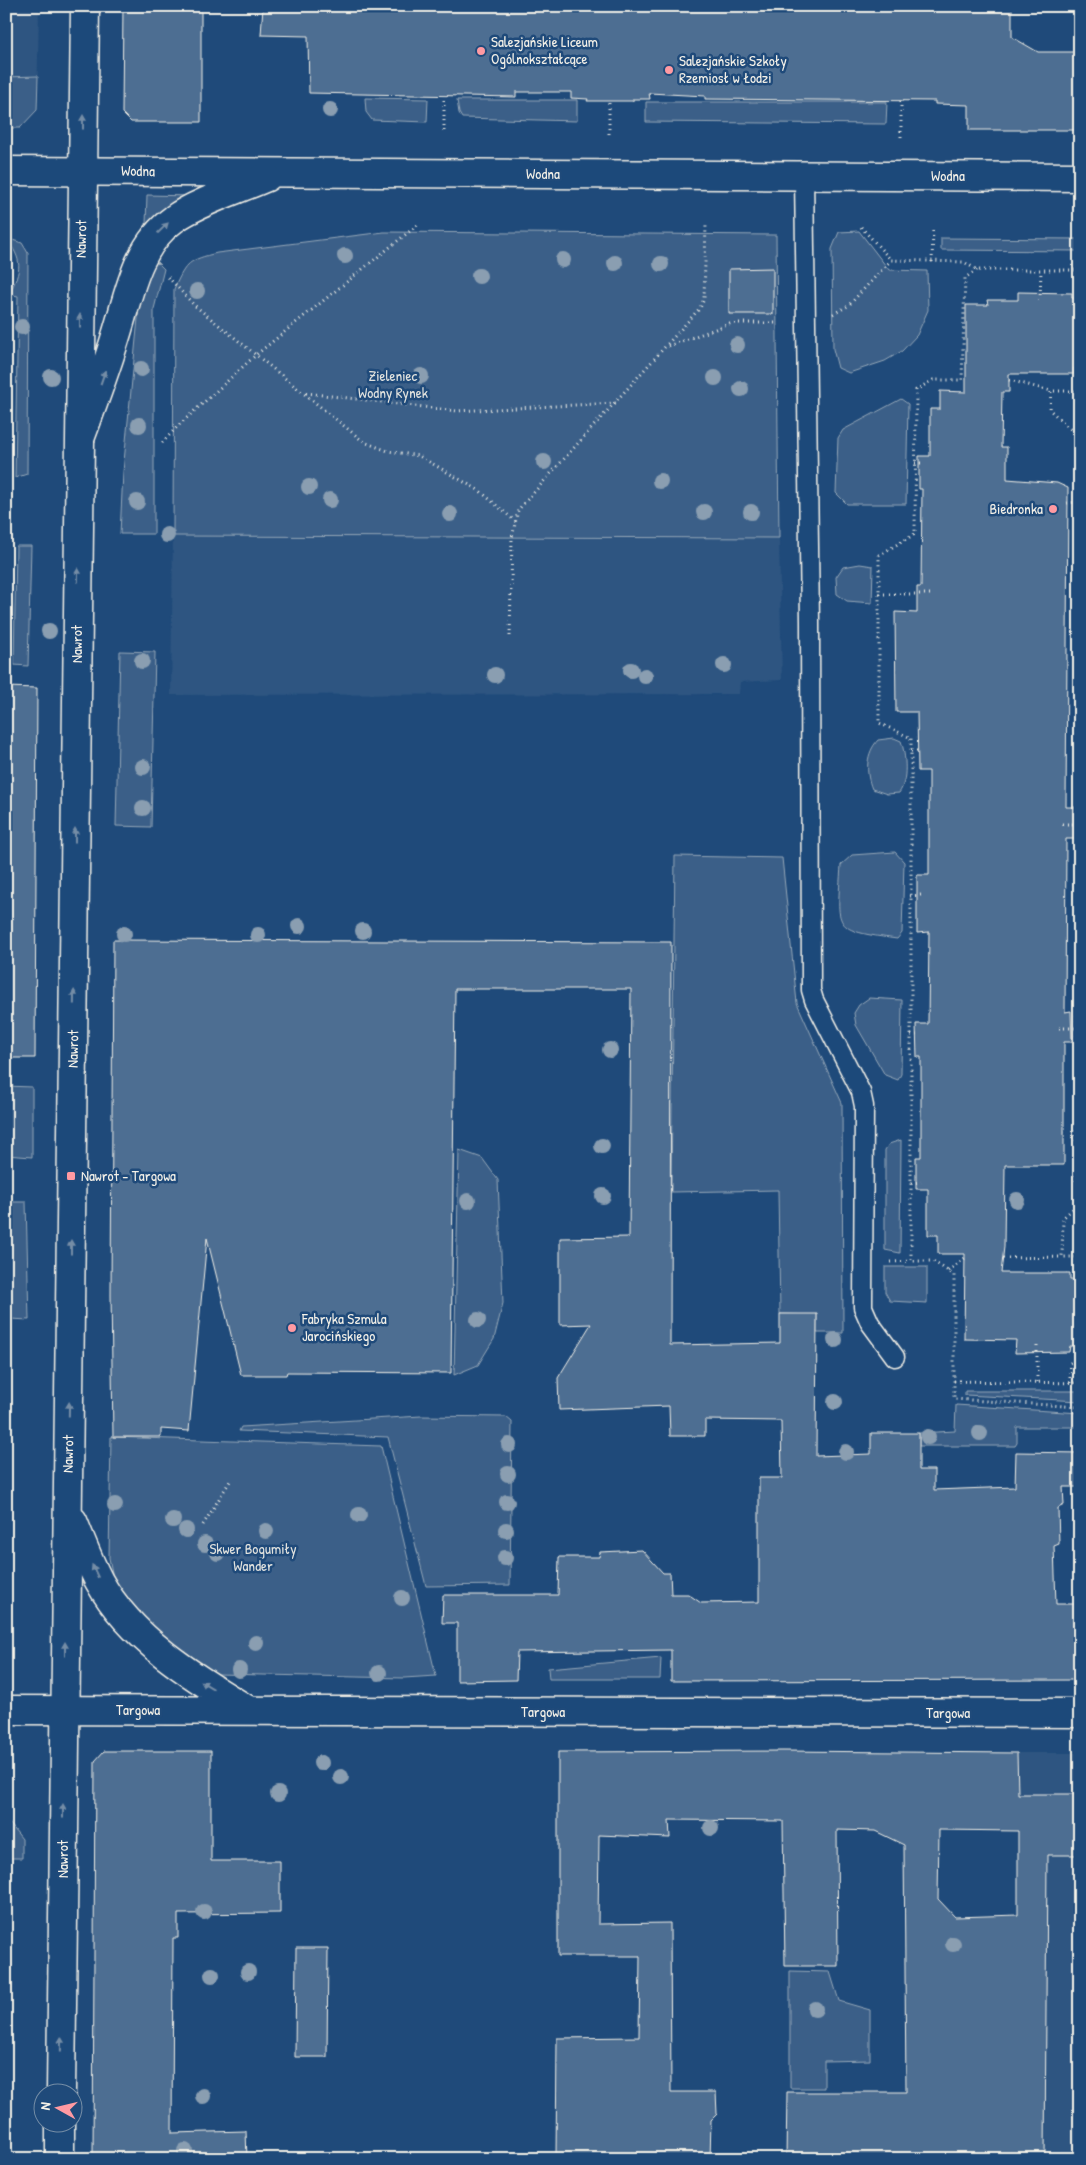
<svg xmlns="http://www.w3.org/2000/svg" width="1086" height="2165" viewBox="0 0 1086 2165" font-family="'Patrick Hand',sans-serif">
	<rect width="100%" height="100%" fill="#1f4a7a"/>
	<filter id="ink" filterUnits="userSpaceOnUse"><feTurbulence type="fractalNoise" baseFrequency=".02" numOctaves="2"/><feDisplacementMap in="SourceGraphic" scale="10" xChannelSelector="R" yChannelSelector="G"/><feConvolveMatrix kernelMatrix="1 2 1 2 8 2 1 2 1" color-interpolation-filters="sRGB"/></filter>
	<g filter="url(#ink)">
		<g fill="#2d5581">
			<path d="M6,6H39L37,110L6,128Z"/>
			<path d="M173,536L779,538L782,680L740,682L739,694L171,695Z"/>
			<path d="M1017,1753H1080V2159H786L787,2092L906,2093L1018,1952Z"/>
		</g>
		<g fill="#3a5f88" stroke="#97a8b8">
			<path d="M38,76L37,110L20,128H6V77Z"/>
			<path d="M365,98L428,99L427,122L372,120L366,112Z"/>
			<path d="M457,100H577V121L462,118L459,113Z"/>
			<path d="M646,102H887L886,124L646,122Z"/>
			<path d="M147,195L191,196L164,209L146,224Z"/>
			<path d="M859,231L889,270L927,271L928,310L917,335L902,351L885,361L849,373L838,368L833,349L832,249L839,232Z"/>
			<path d="M384,232L776,235L779,538L173,536L174,289C186,262 189,260 217,253Z"/>
			<path d="M6,238L22,243L28,253L27,474L15,478L18,296L9,294C22,269 23,261 6,238Z"/>
			<path d="M941,238L1080,239V251L941,250Z"/>
			<path d="M153,258L164,269L154,309V534H120L123,472L140,298Z"/>
			<path d="M901,399L908,404L906,504H847L836,493L838,438L843,430Z"/>
			<path d="M16,546H31L28,666L14,665Z"/>
			<path d="M860,564L873,566L872,603L847,601L837,594L836,577L843,567Z"/>
			<path d="M120,651L155,652L151,827L116,826Z"/>
			<path d="M894,738L901,741C906,755 908,781 899,793L887,794L872,789C865,772 866,753 878,740Z"/>
			<path d="M895,852L904,862L902,933L897,939C831,930 837,929 841,865L852,855Z"/>
			<path d="M675,856L782,858L797,1003L842,1103L843,1333H817V1315L780,1314L778,1190L671,1192Z"/>
			<path d="M869,998L902,1000L901,1074L898,1080L885,1075L856,1025L854,1013L859,1005Z"/>
			<path d="M6,1086L32,1087V1157L6,1155Z"/>
			<path d="M901,1140L900,1253L885,1250V1150L889,1144Z"/>
			<path d="M459,1150L482,1158L498,1180L503,1303L494,1339L478,1365L454,1375Z"/>
			<path d="M6,1202H26L29,1320L10,1319L6,1316Z"/>
			<path d="M885,1267H927V1303L890,1301L885,1292Z"/>
			<path d="M965,1391H1080V1401L965,1395Z"/>
			<path d="M956,1405L1080,1413V1427H1017V1443L1015,1446H919V1433L955,1431Z"/>
			<path d="M421,1416L506,1417L512,1422L510,1585L426,1586L388,1437L239,1431L241,1427Z"/>
			<path d="M111,1437L381,1446L436,1676L404,1678L217,1674L160,1634L129,1603L114,1582L109,1558Z"/>
			<path d="M661,1658L660,1679H549L548,1668Z"/>
			<path d="M6,1819L22,1839V1858H6Z"/>
			<path d="M790,1971L830,1972L839,2001L870,2010V2060L824,2061V2088H790Z"/>
		</g>
		<g fill="#4d6e92" stroke="#f4f1e8" fill-rule="evenodd">
			<path d="M123,6H201V122H131L122,113Z"/>
			<path d="M263,6H1012V37L1038,52H1080V130H969V105L935,104V101L705,99V96L649,93L650,99H633V101H587L588,99L571,98V92H516V97L309,93L308,36L261,35Z"/>
			<path d="M773,268V314H729V269Z"/>
			<path d="M1018,292L1072,293V298H1080V368H1074V374H1009V392H1002L1001,447H1007V479L1057,483L1068,488L1066,807H1075V839H1066L1065,1012L1071,1011L1072,1042H1064V1165H1005L1004,1247L1001,1273H1070V1280H1080V1346H1070L1069,1352L1015,1353L1016,1340L964,1339L965,1254H938V1235H928V1189H916V1157H921V1057H917L916,1024H928L929,932L917,933V875H929V771H918L917,712H896L895,612L917,613V587H921L922,489H919V456H930V409H940V391L966,392V305H988L987,300H1018Z"/>
			<path d="M6,687L37,688L35,1058H6Z"/>
			<path d="M113,940L671,942L670,1345L780,1343V1314H817L816,1456L871,1454V1433H919V1470H934V1490L1015,1487L1016,1452L1080,1453V1487H1063L1064,1505L1058,1508L1059,1544L1054,1546L1056,1604H1080V1680L671,1681V1650L517,1652L516,1680L457,1681V1623H442L443,1595H558L559,1557H599L600,1552L642,1550L663,1573H670L671,1594H688L701,1603L759,1602V1478H782L781,1421L705,1420V1436H670L669,1406L559,1410L558,1378L591,1324L560,1325V1238L629,1237L631,989H455L451,1373L287,1372L286,1375H241L207,1238L189,1431L161,1429V1437H113L111,1295Z"/>
			<path d="M104,1751H211V1861H280V1913L178,1914V1938H173L172,2133L246,2131L247,2159H93L95,1761Z"/>
			<path d="M784,1751L1017,1753L1018,1794H1080V1855H1047L1045,2159H786L787,2092H906L904,1845L875,1831L837,1830L838,1966H785L783,1821L669,1820L670,1838L599,1835L598,1924L670,1923L671,2092H716L717,2114L711,2120L710,2159H556L557,2038L639,2037L640,1956H558V1752ZM939,1830L1018,1831V1915L955,1917L938,1899Z"/>
			<path d="M296,1948H328L327,2057H295Z"/>
		</g>
		<g fill="none" stroke-linecap="round" stroke-linejoin="round">
			<defs>
				<path id="lane" d="M804,175L810,621L811,990L814,1000L861,1092L864,1106L863,1307L870,1323L895,1357"/>
				<g id="street">
					<path d="M6,171L1080,177"/>
					<path d="M81,436C93,404 105,372 115,339C129,296 135,247 174,219C195,203 242,188 267,177"/>
				</g>
				<g id="secondary">
					<path d="M73,1521C81,1541 89,1562 99,1581C131,1639 193,1677 248,1710"/>
					<path d="M6,1710L1080,1713"/>
					<path d="M61,2092L85,6"/>
					<path d="M60,2122V2159"/>
				</g>
			</defs>
			<use href="#lane" stroke="#f4f1e8" stroke-width="21"/>
			<use href="#street" stroke="#f4f1e8" stroke-width="31"/>
			<use href="#secondary" stroke="#f4f1e8" stroke-width="31"/>
			<g stroke="#f4f1e8" stroke-width="3" stroke-dasharray="1 4" stroke-linecap="butt">
				<path d="M444,100V132"/>
				<path d="M609,134V99"/>
				<path d="M901,137V101"/>
				<path d="M861,227L891,260L964,262L977,270H1080"/>
				<path d="M932,262L933,228"/>
				<path d="M977,270L965,278L962,380H933L916,390L915,534L879,555V723L911,738V1261H933L954,1275V1399L1080,1407"/>
				<path d="M168,277L194,305L364,442L388,451L419,456L480,491L516,522"/>
				<path d="M1040,300L1041,270"/>
				<path d="M833,314L848,306L891,260"/>
				<path d="M668,346L732,323H778"/>
				<path d="M1009,380L1051,391"/>
				<path d="M1080,391H1051L1050,410L1080,438"/>
				<path d="M306,393L457,411L616,403"/>
				<path d="M162,443L179,425L257,354L420,223"/>
				<path d="M915,463H923"/>
				<path d="M1067,503L1080,502"/>
				<path d="M1080,530L1076,1181L1080,1184"/>
				<path d="M879,594H930"/>
				<path d="M510,636L512,538L518,510L700,308L704,299L706,225"/>
				<path d="M911,751H921"/>
				<path d="M1062,824H1079"/>
				<path d="M910,896L921,895"/>
				<path d="M1059,1028H1080"/>
				<path d="M911,1035H921"/>
				<path d="M911,1183L921,1182"/>
				<path d="M1080,1202L1063,1218L1062,1257H1080"/>
				<path d="M1003,1258L1062,1257"/>
				<path d="M891,1262L911,1261"/>
				<path d="M948,1271L965,1258"/>
				<path d="M1037,1346V1382"/>
				<path d="M954,1381L1080,1383"/>
				<path d="M1070,1383V1363L1080,1357"/>
				<path d="M203,1525L230,1481"/>
			</g>
			<use href="#lane" stroke="#1f4a7a" stroke-width="18"/>
			<use href="#street" stroke="#1f4a7a" stroke-width="28"/>
			<use href="#secondary" stroke="#1f4a7a" stroke-width="28"/>
		</g>
		<g fill="#8a9eb1">
			<circle cx="330" cy="110" r="8"/>
			<circle cx="345" cy="256" r="8"/>
			<circle cx="563" cy="260" r="8"/>
			<circle cx="615" cy="263" r="8"/>
			<circle cx="661" cy="264" r="8"/>
			<circle cx="479" cy="276" r="8"/>
			<circle cx="197" cy="291" r="8"/>
			<circle cx="22" cy="327" r="8"/>
			<circle cx="737" cy="345" r="8"/>
			<circle cx="141" cy="369" r="8"/>
			<circle cx="421" cy="376" r="8"/>
			<circle cx="51" cy="377" r="8"/>
			<circle cx="715" cy="378" r="8"/>
			<circle cx="741" cy="389" r="8"/>
			<circle cx="139" cy="425" r="8"/>
			<circle cx="544" cy="462" r="8"/>
			<circle cx="660" cy="481" r="8"/>
			<circle cx="309" cy="487" r="8"/>
			<circle cx="330" cy="500" r="8"/>
			<circle cx="137" cy="502" r="8"/>
			<circle cx="704" cy="512" r="8"/>
			<circle cx="751" cy="512" r="8"/>
			<circle cx="450" cy="514" r="8"/>
			<circle cx="167" cy="535" r="8"/>
			<circle cx="49" cy="631" r="8"/>
			<circle cx="142" cy="661" r="8"/>
			<circle cx="724" cy="665" r="8"/>
			<circle cx="631" cy="670" r="8"/>
			<circle cx="495" cy="675" r="8"/>
			<circle cx="645" cy="676" r="8"/>
			<circle cx="143" cy="767" r="8"/>
			<circle cx="143" cy="808" r="8"/>
			<circle cx="299" cy="926" r="8"/>
			<circle cx="363" cy="931" r="8"/>
			<circle cx="124" cy="934" r="8"/>
			<circle cx="258" cy="935" r="8"/>
			<circle cx="610" cy="1050" r="8"/>
			<circle cx="602" cy="1146" r="8"/>
			<circle cx="603" cy="1196" r="8"/>
			<circle cx="1017" cy="1200" r="8"/>
			<circle cx="468" cy="1201" r="8"/>
			<circle cx="478" cy="1320" r="8"/>
			<circle cx="835" cy="1340" r="8"/>
			<circle cx="835" cy="1402" r="8"/>
			<circle cx="980" cy="1433" r="8"/>
			<circle cx="928" cy="1437" r="8"/>
			<circle cx="509" cy="1445" r="8"/>
			<circle cx="846" cy="1452" r="8"/>
			<circle cx="508" cy="1474" r="8"/>
			<circle cx="507" cy="1502" r="8"/>
			<circle cx="115" cy="1505" r="8"/>
			<circle cx="359" cy="1515" r="8"/>
			<circle cx="173" cy="1520" r="8"/>
			<circle cx="186" cy="1530" r="8"/>
			<circle cx="506" cy="1530" r="8"/>
			<circle cx="266" cy="1531" r="8"/>
			<circle cx="205" cy="1544" r="8"/>
			<circle cx="218" cy="1553" r="8"/>
			<circle cx="505" cy="1558" r="8"/>
			<circle cx="402" cy="1598" r="8"/>
			<circle cx="256" cy="1643" r="8"/>
			<circle cx="239" cy="1670" r="8"/>
			<circle cx="379" cy="1673" r="8"/>
			<circle cx="321" cy="1763" r="8"/>
			<circle cx="341" cy="1777" r="8"/>
			<circle cx="278" cy="1794" r="8"/>
			<circle cx="711" cy="1828" r="8"/>
			<circle cx="204" cy="1912" r="8"/>
			<circle cx="953" cy="1944" r="8"/>
			<circle cx="248" cy="1972" r="8"/>
			<circle cx="212" cy="1975" r="8"/>
			<circle cx="815" cy="2009" r="8"/>
			<circle cx="203" cy="2096" r="8"/>
			<circle cx="185" cy="2151" r="8"/>
		</g>
		<defs><path id="oneway-solid" d="M-6-.8H1V-3.2L6.5 0L1 3.2V.8H-6Z" transform="scale(1.25)"/></defs>
		<g fill="#748da6">
			<use href="#oneway-solid" transform="translate(83 122) rotate(-90)"/>
			<use href="#oneway-solid" transform="translate(163 228) rotate(-44)"/>
			<use href="#oneway-solid" transform="translate(80 321) rotate(-90)"/>
			<use href="#oneway-solid" transform="translate(103 377) rotate(-71)"/>
			<use href="#oneway-solid" transform="translate(78 575) rotate(-89)"/>
			<use href="#oneway-solid" transform="translate(75 835) rotate(-90)"/>
			<use href="#oneway-solid" transform="translate(74 997) rotate(-89)"/>
			<use href="#oneway-solid" transform="translate(71 1247) rotate(-90)"/>
			<use href="#oneway-solid" transform="translate(69 1409) rotate(-89)"/>
			<use href="#oneway-solid" transform="translate(95 1571) rotate(-115)"/>
			<use href="#oneway-solid" transform="translate(65 1649) rotate(-90)"/>
			<use href="#oneway-solid" transform="translate(207 1685) rotate(-149)"/>
			<use href="#oneway-solid" transform="translate(63 1811) rotate(-90)"/>
			<use href="#oneway-solid" transform="translate(61 2044) rotate(-89)"/>
		</g>
	</g>
	<g fill="#ff9aa2" stroke="#1f4a7a" stroke-width="2">
		<circle cx="481" cy="51" r="5"/>
		<circle cx="669" cy="70" r="5"/>
		<circle cx="1053" cy="509" r="5"/>
		<rect x="66" y="1171" width="10" height="10" rx="2.5"/>
		<circle cx="292" cy="1328" r="5"/>
	</g>
	<g text-anchor="middle" stroke-width="5" stroke-linejoin="round" paint-order="stroke">
		<g font-size="15" fill="#f4f1e8" stroke="#1f4a7a" text-anchor="start">
			<text x="491" y="47">Salezjańskie Liceum<tspan x="491" dy="17">Ogólnokształcące</tspan></text>
			<text x="679" y="66">Salezjańskie Szkoły<tspan x="679" dy="17">Rzemiosł w Łodzi</tspan></text>
			<text x="1043" y="514" text-anchor="end">Biedronka</text>
			<text x="81" y="1181">Nawrot - Targowa</text>
			<text x="302" y="1324">Fabryka Szmula<tspan x="302" dy="17">Jarocińskiego</tspan></text>
		</g>
		<g font-size="15" fill="#f4f1e8" stroke="#1f4a7a">
			<text transform="translate(138 171) rotate(1)" y="5">Wodna</text>
			<text x="543" y="179">Wodna</text>
			<text x="948" y="181">Wodna</text>
			<text transform="translate(81 239) rotate(-89)" y="5">Nawrot</text>
			<text transform="translate(77 644) rotate(-90)" y="5">Nawrot</text>
			<text transform="translate(73 1049) rotate(-89)" y="5">Nawrot</text>
			<text transform="translate(68 1454) rotate(-89)" y="5">Nawrot</text>
			<text x="138" y="1715">Targowa</text>
			<text x="543" y="1717">Targowa</text>
			<text x="948" y="1718">Targowa</text>
			<text transform="translate(63 1859) rotate(-90)" y="5">Nawrot</text>
		</g>
		<g font-size="15" fill="#e1e2de" stroke="#1f4a7a">
			<text x="393" y="381">Zieleniec<tspan x="393" dy="17">Wodny Rynek</tspan></text>
			<text x="253" y="1554">Skwer Bogumiły<tspan x="253" dy="17">Wander</tspan></text>
		</g>
	</g>
	<rect width="1086" height="2165" fill="none" stroke="#1f4a7a" stroke-width="25"/>
	<rect x="12" y="12" width="1061" height="2140" fill="none" stroke="#f4f1e8" stroke-width="2" filter="url(#ink)"/>
	<g transform="translate(58 2108) rotate(278)"><circle r="24" fill="#1f4a7a" stroke="#748da6"/>
	<path d="M0-4L9 19L0 12L-9 19Z" fill="#ff9aa2"/>
	<text y="-8" font-size="14" font-weight="bold" text-anchor="middle" fill="#f4f1e8">N</text>
	</g>
</svg>
